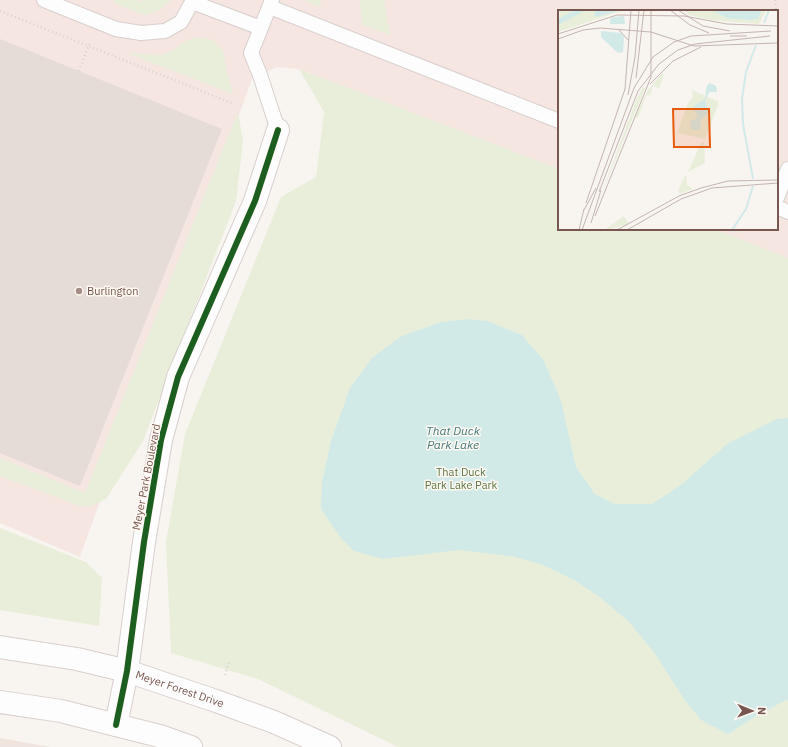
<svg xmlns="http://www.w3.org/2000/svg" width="788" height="747" viewBox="0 0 788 747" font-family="'IBM Plex Sans',sans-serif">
	<rect width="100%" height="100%" fill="#f8f4f0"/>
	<path fill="#f0e5de" d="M0,738L50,747H0Z"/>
	<path fill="#f5e6e2" d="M0,0H788V258L714,229H777V11H559V169L299,69L277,67L252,79L80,557L0,523Z"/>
	<g fill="#e9eedb">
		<path d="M114,0H135L141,2L142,0H171L160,10L145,15L113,3Z"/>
		<path d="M306,0H320L321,7L306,2Z"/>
		<path d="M360,0H384L390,35L362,25Z"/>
		<path d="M197,37L212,40L223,50L227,71L233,94L127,53L160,55L172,51L186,41Z"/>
		<path d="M299,69L559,169V229H714L788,258V747H398L258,679L171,653L166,542L185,434L281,197L316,177L324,112Z"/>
		<path d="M238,112L243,142L236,201L143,441L106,499L88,507L77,505L0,476V458L85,493Z"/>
		<path d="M0,528L86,562L102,578L99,626L0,610Z"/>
	</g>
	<path fill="#d1eae8" d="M469,319L487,321L522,335L544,361L561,401L576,467L595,494L615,504H652L681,485L727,444L777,419L788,418V699L758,715L728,734L701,720L684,699L656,655L630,623L601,598L576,581L541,564L511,556L459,550L383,559L354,551L341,538L321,509L322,482L331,441L350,388L372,358L402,336L441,322Z"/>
	<path fill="#e5dcd7" d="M0,39L222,129L80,486L0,453Z"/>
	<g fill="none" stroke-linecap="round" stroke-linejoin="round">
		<defs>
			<g id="lane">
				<path d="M44,0L116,29L141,33L165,31L181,22L192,2L261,28"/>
				<path d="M272,0L251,53L260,75L278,130"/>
				<path d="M270,7L559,121"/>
				<path d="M777,198L788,169"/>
				<path d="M777,207L788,212"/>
			</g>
			<g id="street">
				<path id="s1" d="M0,647L77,659L127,671L216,701L274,722L330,747"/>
				<path d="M0,702L61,711L163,737L191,747"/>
				<path d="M116,725L127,671L144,542L161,440L178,377L255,201L278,130"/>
			</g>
		</defs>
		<use href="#lane" stroke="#d8cfcc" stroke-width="16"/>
		<use href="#street" stroke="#d8cfcc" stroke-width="24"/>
		<g stroke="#dbd2d0" stroke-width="2.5" stroke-dasharray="1 3" stroke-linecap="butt">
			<path d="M775,0L776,11"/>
			<path d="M0,11L232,103"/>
			<path d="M777,24L778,35"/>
			<path d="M79,71L89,44"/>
			<path d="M225,675L229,662"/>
		</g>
		<use href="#lane" stroke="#fefdfd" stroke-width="14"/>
		<use href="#street" stroke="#fefdfd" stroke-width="22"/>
		<defs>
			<path id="cycleway" d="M116,725L127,671L144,542L161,440L178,377L255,201L278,130"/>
		</defs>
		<use href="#cycleway" stroke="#fef8f3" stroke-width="8"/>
		<use href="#cycleway" stroke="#1b5e20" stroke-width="6"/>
	</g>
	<circle fill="#a48e87" stroke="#fef8f3" stroke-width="1.5" cx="79" cy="291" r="4"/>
	<g text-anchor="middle" stroke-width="3" stroke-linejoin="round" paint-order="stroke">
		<g font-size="11" fill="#77574f" stroke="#fef8f3" text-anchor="start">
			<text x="87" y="295">Burlington</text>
		</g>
		<g font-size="11" fill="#5a7644" stroke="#fef8f3">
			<text x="461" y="476">That Duck<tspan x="461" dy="13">Park Lake Park</tspan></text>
		</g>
		<g font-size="11" fill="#77574f" stroke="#fef8f3">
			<text transform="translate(146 477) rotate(-79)" y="4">Meyer Park Boulevard</text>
			<text dy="4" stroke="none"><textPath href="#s1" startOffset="185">Meyer Forest Drive</textPath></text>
		</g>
		<g font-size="12" font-style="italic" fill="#427a7b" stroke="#fef8f3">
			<text x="453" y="435">That Duck<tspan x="453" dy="14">Park Lake</tspan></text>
		</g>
	</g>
	<g transform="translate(558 10)">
		<rect width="220" height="220" fill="#f8f4f0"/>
		<path d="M2,0H66L0,22ZM126,0H154L168,8L203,4L204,0H208L201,14L153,10L131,5ZM104,63L106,65L101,78L95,76L92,85L88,86L80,108L77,107L90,80ZM85,77L87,78L41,190L79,88ZM134,80L161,92L147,129L119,123L130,93L135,87ZM146,132L147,153L130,162L143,133ZM128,164L129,175L135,179L122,184L120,180ZM66,206L71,214L48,220L49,218Z" fill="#e9eedb"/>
		<path d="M18,0H28L0,15V9ZM39,0H63L38,7L36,4ZM154,0H204L200,9L194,10L168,8ZM66,6L67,14H52V9L55,7ZM43,21L63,23L66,27L65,42L60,43L43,27ZM152,73L158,76L159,82H151L147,91L151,102L143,109L142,120H134L132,112L140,107L135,97L147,89L149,75Z" fill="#d1eae8"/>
		<path fill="none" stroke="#d1eae8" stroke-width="2" d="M206,13L211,0M195,169L185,114L184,89L188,62L198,35M174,220L188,199L195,176"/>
		<path fill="none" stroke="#c4b5b0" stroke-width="1" d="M112,0L132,15L151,23M120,0L145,16L172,21M61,20L70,30M0,24L59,5L126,6L169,14L220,16M172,26H189M0,29L25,20L42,18L93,22L136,36L219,33M78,68L86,0M92,74L115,51L143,37M70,85L77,47L81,0M41,182L80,81L101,54L120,40L137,34L212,26M28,193L67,79L73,0M26,200L38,178M37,206L93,67V0M33,213L43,180M21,220L26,199M24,220L76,78L95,47L116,32L133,26L213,21M59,220L121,186L143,178L170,171L220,170M69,220L123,189L154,178L220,173"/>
		<path fill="#e8590c" fill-opacity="0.15" stroke="#e8590c" stroke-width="2" d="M115,99H151L152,137H116Z"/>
		<rect width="220" height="220" fill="none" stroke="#77574f" stroke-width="2"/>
	</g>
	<g transform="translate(752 711) rotate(91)" stroke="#fef8f3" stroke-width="3" paint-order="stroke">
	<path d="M0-3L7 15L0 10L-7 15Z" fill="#77574f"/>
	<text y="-6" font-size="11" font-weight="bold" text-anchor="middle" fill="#77574f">N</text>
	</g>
</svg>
